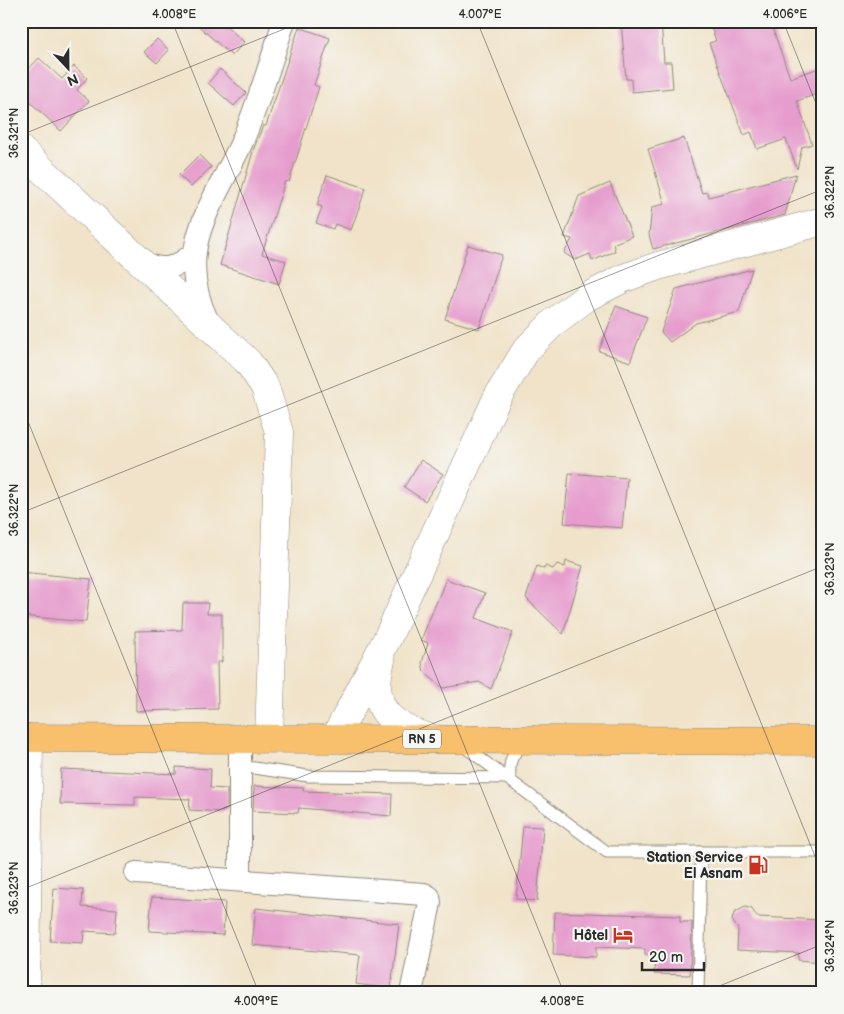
<svg xmlns="http://www.w3.org/2000/svg" width="844" height="1014" viewBox="0 0 844 1014" font-family="'Balsamiq Sans',sans-serif">
	<rect width="100%" height="100%" fill="#f6f6f2"/>
	<filter id="ink" filterUnits="userSpaceOnUse"><feTurbulence type="fractalNoise" baseFrequency=".02" numOctaves="2"/><feDisplacementMap in="SourceGraphic" scale="10" xChannelSelector="R" yChannelSelector="G"/><feConvolveMatrix kernelMatrix="1 2 1 2 8 2 1 2 1" color-interpolation-filters="sRGB"/></filter>
	<filter id="wash" filterUnits="userSpaceOnUse"><feTurbulence type="fractalNoise" baseFrequency=".0096" numOctaves="4" result="noise"/><feDisplacementMap in="SourceGraphic" scale="20" xChannelSelector="R" yChannelSelector="G"/><feGaussianBlur stdDeviation="1.12" result="paint"/><feColorMatrix in="noise" values="0 0 0 0 0 0 0 0 0 0 0 0 0 0 0 0 0 1.4 0 .05"/><feComposite in="paint" operator="in"/></filter>
	<g filter="url(#wash)">
		<rect width="100%" height="100%" fill="#f0e3c9"/>
		<g id="blocks">
			<g fill="#e69dce">
				<path d="M193,21H221L244,42L232,56Z"/>
				<path d="M621,21H661L664,62H671L673,88L632,92L631,79H626Z"/>
				<path d="M709,21H770L790,78L819,68L823,79V92L797,101L812,144L802,147L797,169L786,139L757,149L751,132L744,135L709,43L716,41Z"/>
				<path d="M299,27L330,38L314,85L319,87L289,182L285,181L262,254L286,261L279,284L220,265L254,148L263,126H266Z"/>
				<path d="M157,39L169,50L157,63L144,52Z"/>
				<path d="M39,58L62,79L74,66L87,78L77,90L89,101L61,131L30,102L21,112V77Z"/>
				<path d="M220,69L246,93L234,106L208,83Z"/>
				<path d="M684,138L702,193L707,192L709,197L796,174L785,215L653,249L649,235L652,207L665,204L648,149Z"/>
				<path d="M199,155L211,167L191,187L179,175Z"/>
				<path d="M327,175L366,188L351,230L335,224L333,229L316,223L322,207L317,205Z"/>
				<path d="M610,183L632,236L613,244L615,251L592,261L590,254L575,260L564,253L572,239L564,237L579,196Z"/>
				<path d="M468,245L502,255L479,329L445,319Z"/>
				<path d="M752,269L739,312L696,323L670,342L661,332L676,289Z"/>
				<path d="M616,306L647,317L630,362L599,351Z"/>
				<path d="M421,460L443,474L425,501L404,487Z"/>
				<path d="M569,473L627,478L622,528L564,523Z"/>
				<path d="M566,561L583,566L563,634L526,598L537,566L544,569L545,566L553,569L557,564L565,567Z"/>
				<path d="M21,572L91,579L86,622L21,616Z"/>
				<path d="M446,579L485,593L476,618L513,632L491,689L479,682L443,688L424,672L422,663L428,643L421,640Z"/>
				<path d="M183,603H208L207,614H222V662H217L218,709L136,711L135,631L182,630Z"/>
				<path d="M176,767L211,769L210,788L227,789V810H223V812L189,810L190,799L135,797V805L60,804L61,769L176,774Z"/>
				<path d="M254,786L304,788L303,791L392,794L391,816L299,808L298,813L253,811Z"/>
				<path d="M523,826L543,827L537,901L516,899Z"/>
				<path d="M54,888L83,890L82,907L117,909L115,933L84,931L83,943L50,941Z"/>
				<path d="M152,897L225,902L223,935L149,931Z"/>
				<path d="M745,907L752,909L757,917L823,920V962L798,960L799,953L737,950L738,929L732,920L734,913Z"/>
				<path d="M256,908L399,924L391,989L356,984L360,955L252,945Z"/>
				<path d="M555,912L680,916V922H692L690,975L654,974L655,956L645,955V949L596,947V957L553,955Z"/>
			</g>
		</g>
	</g>
	<g filter="url(#ink)">
		<use href="#blocks" fill-opacity="0" stroke="#8e877a" stroke-width="1"/>
		<g fill="none" stroke-linecap="round" stroke-linejoin="round">
			<defs>
				<g id="service">
					<path d="M462,745L607,852H823"/>
					<path d="M240,766L308,776L510,778C509,761 511,754 525,744"/>
					<path d="M698,993L701,852"/>
				</g>
				<g id="minor">
					<path d="M140,262C164,272 173,270 193,254"/>
					<path d="M208,322C173,249 211,209 241,144C258,105 271,62 284,21"/>
					<path d="M240,738V880"/>
					<path d="M136,873L424,894L429,897L430,903L411,993"/>
				</g>
				<g id="tertiary">
					<path d="M21,150L248,362L265,387L279,432L269,738"/>
					<path d="M381,660C368,708 389,726 433,739"/>
					<path d="M335,738L387,639L497,398L526,350L554,322L587,297L624,278L658,266L823,221"/>
					<path d="M26,993L29,738"/>
				</g>
				<path id="primary" d="M21,738L823,741"/>
			</defs>
			<use href="#service" stroke="#8e877a" stroke-width="13"/>
			<use href="#minor" stroke="#8e877a" stroke-width="24"/>
			<use href="#tertiary" stroke="#8e877a" stroke-width="29"/>
			<use href="#primary" stroke="#8e877a" stroke-width="29"/>
			<use href="#service" stroke="#fff" stroke-width="11"/>
			<use href="#minor" stroke="#fff" stroke-width="22"/>
			<use href="#tertiary" stroke="#fff" stroke-width="28"/>
			<use href="#primary" stroke="#f8bf6c" stroke-width="28"/>
		</g>
	</g>
	<path fill="none" stroke="#2b2b2b" stroke-width="1" stroke-opacity="0.45" d="M172,21L564,993M477,21L823,876M783,21L823,121M21,135L304,21M21,404L259,993M21,513L823,189M21,890L823,566M702,993L823,944"/>
	<defs>
		<symbol id="fuel-bare" viewBox="-9 -9 18 18"><path d="M-5.5-6h7V0h2V4h1.3V-2.5L3-4.5l.8-.8L6-3V5H2.5V1h-1V6h-7ZM-4.2-4.7v3.2H.2V-4.7Z" fill="#c8321e" stroke="#f6f6f2" stroke-width="2.5" paint-order="stroke"/></symbol>
		<symbol id="hotel-bare" viewBox="-9 -9 18 18"><path d="M-6-4.5h1.5V1H6V5H4.5V3h-9V5H-6ZM-4 0a1.8 1.8 0 1 1 3.6 0ZM.5 0V-2.5h3Q6-2.5 6 0Z" fill="#c8321e" stroke="#f6f6f2" stroke-width="2.5" paint-order="stroke"/></symbol>
	</defs>
	<g fill-rule="evenodd">
		<use href="#fuel-bare" x="744" y="851" width="28" height="28"/>
		<use href="#hotel-bare" x="609" y="921" width="28" height="28"/>
	</g>
	<g text-anchor="middle" stroke-width="4.5" stroke-linejoin="round" paint-order="stroke">
		<rect fill="#f6f6f2" stroke="#686867" stroke-width="1" x="403" y="729.5" width="38" height="19" rx="4"/>
		<g font-size="12" font-weight="bold" fill="#2b2b2b">
			<text x="422" y="743">RN 5</text>
		</g>
		<g font-size="14" font-weight="bold" fill="#2b2b2b" stroke="#f6f6f2" text-anchor="end">
			<text x="743" y="862">Station Service<tspan x="743" dy="16">El Asnam</tspan></text>
			<text x="608" y="940">Hôtel</text>
		</g>
	</g>
	<rect width="844" height="1014" fill="none" stroke="#f6f6f2" stroke-width="55"/>
	<g transform="translate(68 68) rotate(158)" stroke="#f6f6f2" stroke-width="4" paint-order="stroke">
	<path d="M0-4L9 19L0 12L-9 19Z" fill="#2b2b2b"/>
	<text y="-8" font-size="14" font-weight="bold" text-anchor="middle" fill="#2b2b2b">N</text>
	</g>
	<path d="M642 962v8h62v-8" fill="none" stroke="#2b2b2b" stroke-width="2.5"/>
	<text x="649" y="962" font-size="15" fill="#2b2b2b" stroke="#f6f6f2" stroke-width="4" paint-order="stroke">20 m</text>
	<rect x="28" y="28" width="788" height="958" fill="none" stroke="#2b2b2b" stroke-width="2"/>
	<g font-size="12" text-anchor="middle" fill="#2b2b2b">
		<text x="174" y="18">4.008°E</text>
		<text x="480" y="18">4.007°E</text>
		<text x="785" y="18">4.006°E</text>
		<text transform="translate(14 133) rotate(-90)" y="4">36.321°N</text>
		<text transform="translate(830 192) rotate(-90)" y="4">36.322°N</text>
		<text transform="translate(14 510) rotate(-90)" y="4">36.322°N</text>
		<text transform="translate(830 569) rotate(-90)" y="4">36.323°N</text>
		<text transform="translate(14 888) rotate(-90)" y="4">36.323°N</text>
		<text transform="translate(830 946) rotate(-90)" y="4">36.324°N</text>
		<text x="256" y="1005">4.009°E</text>
		<text x="562" y="1005">4.008°E</text>
	</g>
</svg>
